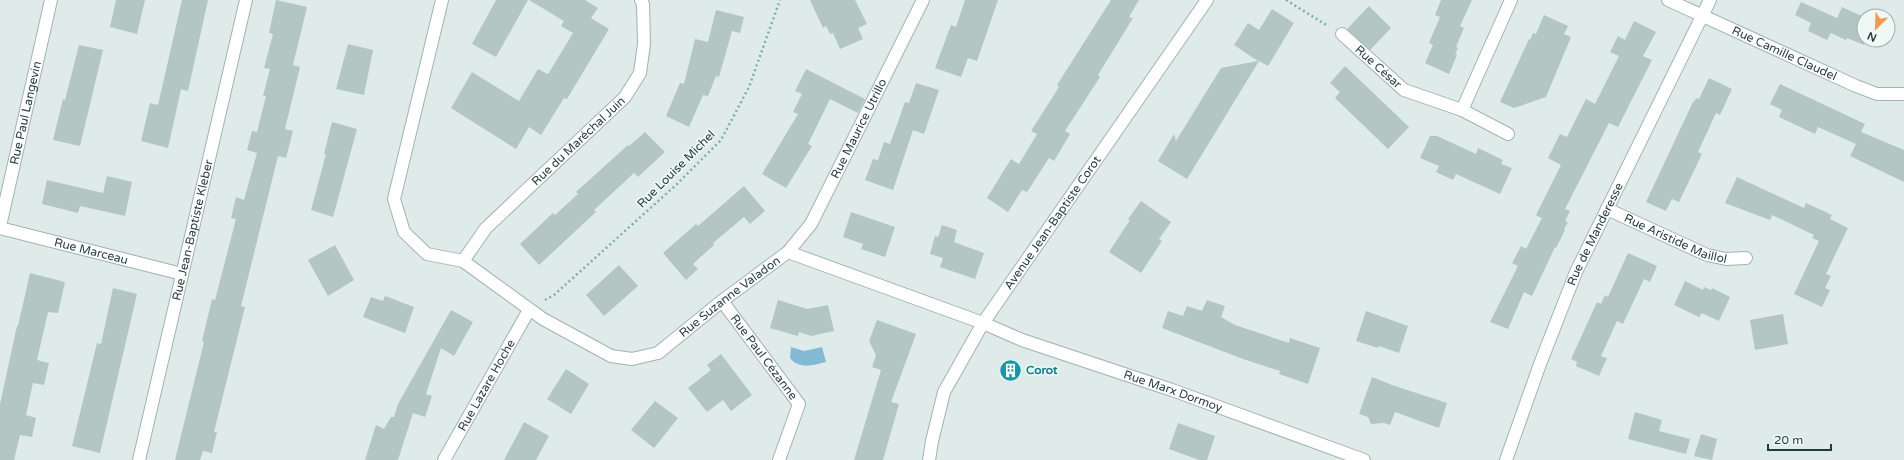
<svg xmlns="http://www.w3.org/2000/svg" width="1904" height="460" viewBox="0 0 1904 460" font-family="'Varela Round',sans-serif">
	<rect width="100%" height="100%" fill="#dfebe8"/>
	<path fill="#82bad5" d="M791,347L804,351L822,347L826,362C813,365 800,370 790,358Z"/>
	<g fill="#b4c6c1">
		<path d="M116,0H145L137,34L110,27Z"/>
		<path d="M182,0H208L188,91L181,89L168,148L141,141L150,103L158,105Z"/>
		<path d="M276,0L307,7L293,65L300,67L285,129L293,131L286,158L278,156L241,306L245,307L214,432H217L212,453L203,451L200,460H175L204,342L202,341L212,299L215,300L236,219L231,218L236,197L244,200L257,153L247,150L252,131L257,132L266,96H263L270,69L264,68L273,34L269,33Z"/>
		<path d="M496,0H528L496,57L472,44Z"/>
		<path d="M529,0H585L598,8L591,18L609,29L567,99L564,98L541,135L529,127L516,149L451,108L472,72L519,101L538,69L548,74L573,33L561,26L564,21Z"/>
		<path d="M810,0H855L867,24L858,28L863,39L840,49L833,33L830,34L826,26L823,28Z"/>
		<path d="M965,0H998L977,61L968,58L961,77L935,68L951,25L956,27Z"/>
		<path d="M1111,0H1139L1129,17L1133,18L1098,75L1100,77L1065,131L1070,134L1054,161L1049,158L1027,192L1022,190L1008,212L987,198L1011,159L1019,164L1037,134L1031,131L1059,87L1057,85Z"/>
		<path d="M1441,0H1472L1460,26L1464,28L1456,47L1458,48L1455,54L1457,55L1449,74L1425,63L1433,45L1429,43L1440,17L1435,15Z"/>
		<path d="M1801,2L1837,18L1842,7L1864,17V45L1847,38L1846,40L1831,33L1827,40L1808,31L1811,23L1795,15Z"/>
		<path d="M1369,6L1391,28L1370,50L1347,29Z"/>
		<path d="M1272,9L1294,23L1268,66L1259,61L1187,179L1158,161L1174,134L1176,141L1221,68L1258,61L1234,45L1248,23L1259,30Z"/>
		<path d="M716,10L744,17L740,33L732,31L719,77L716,76L708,96L703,95L689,127L666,116L680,83L684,84L695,39L708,42Z"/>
		<path d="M1544,15L1568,26L1564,34L1571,37L1546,97L1514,108L1500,102L1529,39L1530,40L1533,33L1536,34Z"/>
		<path d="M1634,21L1656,32L1643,56L1652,60L1618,127L1609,123L1565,209L1570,211L1565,221L1568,222L1564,229L1565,230L1556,248L1555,247L1532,296L1524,292L1508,329L1490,322L1518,266L1512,263L1521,246L1526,249L1542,218L1536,215L1561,165L1548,158L1560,134L1567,137L1586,99L1595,104L1619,56L1610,52L1618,36L1625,40Z"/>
		<path d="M348,44L373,50L364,95L336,89Z"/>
		<path d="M79,45L103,50L80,146L53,140L63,99L65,100Z"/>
		<path d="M1345,66L1409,127L1388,149L1335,98L1340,92L1330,83Z"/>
		<path d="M806,69L865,99L858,113L830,99L808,144L812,146L786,188L762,174L798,114L793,112L802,94L795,91Z"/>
		<path d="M1709,78L1732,89L1720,115L1716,113L1698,152L1702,154L1679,202L1672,199L1666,211L1646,202L1693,102H1694L1696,98L1699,99Z"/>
		<path d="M916,83L939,90L924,134L913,130L893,190L865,180L873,159L878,160L884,142L890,144L905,102L909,103Z"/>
		<path d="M1780,84L1865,124L1861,132L1904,150V182L1850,156L1856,144L1818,127L1815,134L1779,117L1782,110L1770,104Z"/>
		<path d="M332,122L357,129L333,217L311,210L326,154H324Z"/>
		<path d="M645,132L665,152L638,177L634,173L594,210L596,212L539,265L520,244L553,213L555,215L578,194L576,192L628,145L629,146Z"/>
		<path d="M1430,136H1437L1476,154L1478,148L1503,160L1501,164L1512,168L1500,194L1456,174L1453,180L1436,172L1439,166L1420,158Z"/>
		<path d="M107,176L132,182L125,216L80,206L78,213L42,204L47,180L103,193Z"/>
		<path d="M1737,177L1804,208L1806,203L1832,215L1830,219L1848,228L1826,274L1831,276L1825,288L1830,290L1822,307L1794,294L1819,241L1812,238L1814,235L1772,215L1770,220L1725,203Z"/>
		<path d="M744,186L765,211L750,224L744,217L713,243L714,245L693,264L698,269L686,280L663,253L696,224L698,226Z"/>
		<path d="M1141,201L1171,222L1159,239L1162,241L1141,273L1109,252L1130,220L1128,219Z"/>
		<path d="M851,212L895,227L885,257L861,249L863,244L843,237Z"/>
		<path d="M942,225L957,230L954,242L984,253L975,279L940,267L943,258L930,254L935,236L938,237Z"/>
		<path d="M335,245L354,280L328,296L308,260Z"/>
		<path d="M1628,253L1657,266L1650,282L1644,279L1623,324L1617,321L1601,356L1607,358L1599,376L1576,366L1577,362L1571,359L1597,302L1601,304L1605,295L1608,297Z"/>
		<path d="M619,265L638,286L604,316L586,295Z"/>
		<path d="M30,273L65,282L58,313L48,312L37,360L49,363L44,385L33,383L26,415L36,418L32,437L20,435L14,460H0V404L17,326H18Z"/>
		<path d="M1685,281L1703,290L1704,287L1711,290L1712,288L1730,297L1719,321L1702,313L1699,317L1674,305Z"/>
		<path d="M113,288L137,294L100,453L72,446L97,343L101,344Z"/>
		<path d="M385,296L414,307L405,333L363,317L371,297L383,301Z"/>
		<path d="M778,300L807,309L828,305L834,331L811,336L799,332L798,336L770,328Z"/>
		<path d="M1207,300L1225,306L1221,317L1235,325L1289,343L1290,338L1320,348L1308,384L1279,374L1280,371L1243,359L1162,328L1168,311L1183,316L1187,306L1202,311Z"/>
		<path d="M451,310L473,322L454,356L441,348L426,394L432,396L425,417L413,413L398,460H365L376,425L384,429L391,417H394L398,404Z"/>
		<path d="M1366,311L1408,326L1399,353L1379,346L1378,348L1356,341Z"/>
		<path d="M1783,314L1788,344L1755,350L1750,320Z"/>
		<path d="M877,320L916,334L891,402L899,404L883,460H854L881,370L872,367L876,355L869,341Z"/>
		<path d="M721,354L752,395L731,411L723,400L707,412L688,388L711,370L707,365Z"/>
		<path d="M566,369L589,384L571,414L547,399Z"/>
		<path d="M1372,377L1392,385L1447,403L1439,428L1395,412L1390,425L1384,423L1371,424L1368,417L1359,414Z"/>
		<path d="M655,401L678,418L654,448L631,430Z"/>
		<path d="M1635,412L1662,420L1659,431L1690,439L1686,454L1628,439Z"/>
		<path d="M524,422L549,436L536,460H504Z"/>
		<path d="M1178,423L1215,436L1207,460H1199L1169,449Z"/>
		<path d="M1701,434L1717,439L1712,460L1694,456Z"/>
	</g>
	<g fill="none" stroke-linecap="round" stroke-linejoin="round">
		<defs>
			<g id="street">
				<path id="s1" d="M442,0L394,199L404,232L427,254L463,261L543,319L611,356L632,359L658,353L722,301L788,252L983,323L1022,340L1172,390L1364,460"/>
				<path id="s2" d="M1668,0L1856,86L1877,94H1904"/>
				<path id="s3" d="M1342,34L1404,90L1462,110L1511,0"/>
				<path d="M1462,110L1508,134"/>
				<path id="s4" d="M1607,209L1707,255L1726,259L1746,258"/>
				<path id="s5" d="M0,226L51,0"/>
				<path id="s6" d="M0,228L182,274"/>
				<path id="s7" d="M788,252L811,224L923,0"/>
				<path id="s8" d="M463,261L486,228L625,97L640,73L644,44L643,4L641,0"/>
				<path id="s9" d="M722,301L799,404L779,460"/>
				<path id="s10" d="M139,460L246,0"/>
				<path id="s11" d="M444,460L529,310"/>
				<path id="s12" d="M929,460L932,441L944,392L983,323L1207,0"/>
				<path id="s13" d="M1506,460L1540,364L1576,272L1710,0"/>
			</g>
		</defs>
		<use href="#street" stroke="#a2b3b0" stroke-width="14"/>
		<g stroke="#7db1aa" stroke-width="2.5" stroke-dasharray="2 3" stroke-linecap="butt">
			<path d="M1286,0L1328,26"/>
			<path d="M545,300L554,295L676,185L721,140L749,87L780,0"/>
		</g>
		<use href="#street" stroke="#fff" stroke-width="12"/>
	</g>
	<defs>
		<symbol id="building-disc" viewBox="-11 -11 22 22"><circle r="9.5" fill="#0f9aa8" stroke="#eff8f5"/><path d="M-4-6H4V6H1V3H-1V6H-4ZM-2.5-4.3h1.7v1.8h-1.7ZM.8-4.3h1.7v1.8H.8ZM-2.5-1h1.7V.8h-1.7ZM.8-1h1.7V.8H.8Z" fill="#fff"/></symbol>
	</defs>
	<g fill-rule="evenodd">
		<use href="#building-disc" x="998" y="358" width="25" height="25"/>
	</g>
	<g text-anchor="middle" stroke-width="3.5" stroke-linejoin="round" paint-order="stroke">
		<g font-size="12" fill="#1f3c39" stroke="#eff8f5">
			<text dy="4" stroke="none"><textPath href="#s2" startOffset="128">Rue Camille Claudel</textPath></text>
			<text dy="4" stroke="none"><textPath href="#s3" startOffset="49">Rue César</textPath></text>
			<text dy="4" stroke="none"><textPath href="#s5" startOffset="116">Rue Paul Langevin</textPath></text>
			<text dy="4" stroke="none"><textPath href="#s7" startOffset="143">Rue Maurice Utrillo</textPath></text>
			<text dy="4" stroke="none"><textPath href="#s8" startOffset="167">Rue du Maréchal Juin</textPath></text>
			<text transform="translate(676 169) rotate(-45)" y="4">Rue Louise Michel</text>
			<text dy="4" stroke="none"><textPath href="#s12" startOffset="271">Avenue Jean-Baptiste Corot</textPath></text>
			<text dy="4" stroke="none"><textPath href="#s10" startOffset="236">Rue Jean-Baptiste Kleber</textPath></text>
			<text dy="4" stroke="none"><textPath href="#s13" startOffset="243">Rue de Manderesse</textPath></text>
			<text dy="4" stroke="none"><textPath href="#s4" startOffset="75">Rue Aristide Maillol</textPath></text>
			<text dy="4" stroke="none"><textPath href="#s6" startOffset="94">Rue Marceau</textPath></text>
			<text dy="4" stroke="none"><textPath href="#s1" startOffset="623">Rue Suzanne Valadon</textPath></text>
			<text dy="4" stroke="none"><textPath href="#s9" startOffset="70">Rue Paul Cézanne</textPath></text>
			<text dy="4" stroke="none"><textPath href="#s11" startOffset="86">Rue Lazare Hoche</textPath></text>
			<text dy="4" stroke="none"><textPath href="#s1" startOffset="1106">Rue Marx Dormoy</textPath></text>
		</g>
		<g font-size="12" font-weight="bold" fill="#0d838f" stroke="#eff8f5" text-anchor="start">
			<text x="1026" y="374">Corot</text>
		</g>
	</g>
	<g transform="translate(1876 28) rotate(204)"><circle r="19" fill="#eff8f5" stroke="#9cadaa"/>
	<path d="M0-3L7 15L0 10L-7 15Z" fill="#fc954d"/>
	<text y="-6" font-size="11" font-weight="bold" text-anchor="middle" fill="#1f3c39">N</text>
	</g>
	<path d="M1768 444v6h63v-6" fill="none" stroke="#1f3c39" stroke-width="2"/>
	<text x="1774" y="444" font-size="12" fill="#1f3c39" stroke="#eff8f5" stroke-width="3" paint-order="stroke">20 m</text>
</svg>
